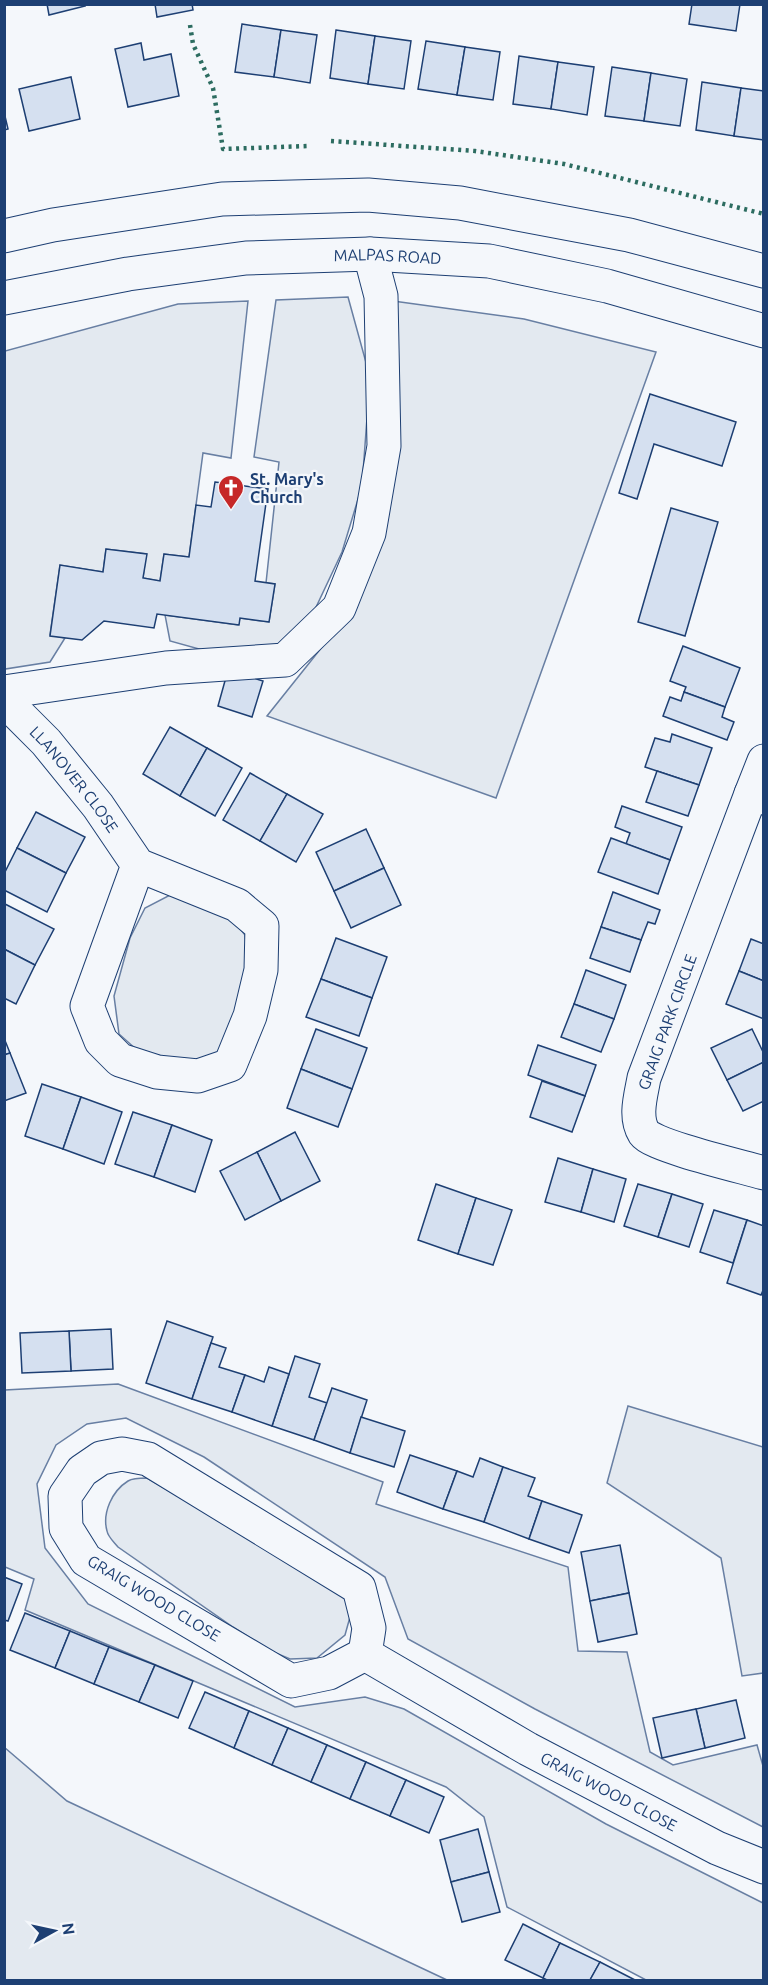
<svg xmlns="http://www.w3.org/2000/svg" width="768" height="1985" viewBox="0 0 768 1985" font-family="Ubuntu,sans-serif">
	<rect width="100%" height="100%" fill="#f4f7fb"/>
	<g fill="#e3e9f0" stroke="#687fa3" stroke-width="1.5">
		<path d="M348,297L370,377L362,486L342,552L309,622L277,648L217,654L170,641L165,615L238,625L240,618L269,622L275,584L266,583L279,462L254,457L276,300Z"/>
		<path d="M248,301L231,458L203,453L189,557L164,554L160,581L143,578L146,554L106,549L103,572L60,565L50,635L65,638L50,662L5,669V351L178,304Z"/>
		<path d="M393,301L524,319L656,352L496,798L267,716L346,617Z"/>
		<path d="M170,895L231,917L245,935L248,960L236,1010L222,1049L206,1061L178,1060L137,1050L119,1034L114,996L130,938L145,908Z"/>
		<path d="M118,1384L383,1482L376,1504L568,1567L578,1651L627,1652L650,1752L673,1765L757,1745L763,1766V1827L535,1709L408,1639L385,1577L204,1457L126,1418L87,1424L56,1445L37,1484L45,1548L88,1604L295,1707L365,1697L404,1709L606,1824L763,1903V1980H646L507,1907L484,1817L446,1787L25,1610L34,1579L5,1567V1390Z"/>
		<path d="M628,1406L763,1447V1673L742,1676L721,1558L607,1483Z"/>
		<path d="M147,1478L336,1588L346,1601L350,1617L345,1635L317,1658L290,1659L271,1651L233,1627L118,1547C114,1542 108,1537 107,1531C102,1513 112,1491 128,1481C133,1478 141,1478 147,1478Z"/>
		<path d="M4,1747L67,1801L447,1980H5Z"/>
	</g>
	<g fill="#d5e0f0" stroke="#1d3f73" stroke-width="1.5">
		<path d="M47,4H84L85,6L49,15Z"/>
		<path d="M155,4H192L193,10L157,17Z"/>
		<path d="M692,4H740L736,31L689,24Z"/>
		<path d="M242,24L281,30L274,77L235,72Z"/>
		<path d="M281,30L317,35L310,83L274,77Z"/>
		<path d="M336,30L375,36L368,84L330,78Z"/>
		<path d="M375,36L411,41L404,89L368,84Z"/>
		<path d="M426,41L465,47L457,95L418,89Z"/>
		<path d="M141,43L144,60L171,54L179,96L128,107L115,49Z"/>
		<path d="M465,47L500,52L493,100L457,95Z"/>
		<path d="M519,56L558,62L551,109L513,104Z"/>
		<path d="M558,62L594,67L587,115L551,109Z"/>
		<path d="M612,67L651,73L644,121L605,116Z"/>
		<path d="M651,73L687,79L680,126L644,121Z"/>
		<path d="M71,77L80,119L29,131L19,89Z"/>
		<path d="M702,82L741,88L734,136L696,130Z"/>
		<path d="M741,88L764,91V140L734,136Z"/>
		<path d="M4,112L8,129L4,130Z"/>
		<path d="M650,394L736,422L722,466L654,444L637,499L619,493Z"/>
		<path d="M215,482L268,489L255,581L275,584L269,622L240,618L239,625L157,614L154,628L104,621L82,640L50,636L60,565L103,572L106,549L147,554L143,578L160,581L164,554L189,557L196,505L211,507Z"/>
		<path d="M671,508L718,522L685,636L638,622Z"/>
		<path d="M683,646L740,668L725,707L684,692L686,687L670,681Z"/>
		<path d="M228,670L263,681L252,717L218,706Z"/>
		<path d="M684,692L725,707L722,717L734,722L727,740L663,716L670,697L681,701Z"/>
		<path d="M170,727L207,748L180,796L143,774Z"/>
		<path d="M672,734L712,748L699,785L645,767L655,738L670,742Z"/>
		<path d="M207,748L242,768L215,816L180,796Z"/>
		<path d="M657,771L699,785L688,816L646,802Z"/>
		<path d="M250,773L287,794L260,841L223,820Z"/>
		<path d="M287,794L323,814L296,862L260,841Z"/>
		<path d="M622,806L682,827L670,860L626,844L630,833L615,827Z"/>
		<path d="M36,812L85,837L66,873L17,848Z"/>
		<path d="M366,829L384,868L334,891L316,852Z"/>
		<path d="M611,838L670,860L658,894L598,872Z"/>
		<path d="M17,848L66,873L47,912L4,890V874Z"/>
		<path d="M384,868L401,905L351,928L334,891Z"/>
		<path d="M613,892L660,910L655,924L648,922L641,940L601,927Z"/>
		<path d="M5,904L54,929L35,965L4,949Z"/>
		<path d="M601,927L641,940L630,972L590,958Z"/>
		<path d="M336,938L387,957L372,998L321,979Z"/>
		<path d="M751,939L764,944V981L739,971Z"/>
		<path d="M4,949L35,965L16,1004L4,998Z"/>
		<path d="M586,970L626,985L614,1019L574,1004Z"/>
		<path d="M739,971L764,981V1019L726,1004Z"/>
		<path d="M321,979L372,998L359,1036L306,1017Z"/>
		<path d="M574,1004L614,1019L601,1052L561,1037Z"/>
		<path d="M316,1029L367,1048L352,1089L301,1069Z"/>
		<path d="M752,1029L764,1054V1062L727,1080L711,1048Z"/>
		<path d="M4,1038L10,1053L4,1055Z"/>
		<path d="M538,1045L596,1065L585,1096L528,1075Z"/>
		<path d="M10,1053L26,1093L4,1101V1055Z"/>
		<path d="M764,1062V1101L743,1111L727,1080Z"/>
		<path d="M301,1069L352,1089L338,1127L287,1108Z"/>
		<path d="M542,1081L585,1096L572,1132L530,1117Z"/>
		<path d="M42,1084L81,1097L63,1149L25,1136Z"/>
		<path d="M81,1097L122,1112L104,1164L63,1149Z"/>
		<path d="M133,1112L172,1125L154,1177L115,1164Z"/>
		<path d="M172,1125L212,1140L195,1192L154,1177Z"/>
		<path d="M295,1132L320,1181L281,1201L257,1152Z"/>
		<path d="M257,1152L281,1201L245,1220L220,1171Z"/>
		<path d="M558,1158L593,1169L581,1212L545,1202Z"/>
		<path d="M593,1169L626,1179L614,1222L581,1212Z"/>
		<path d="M436,1184L476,1198L458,1254L418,1240Z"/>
		<path d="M638,1184L672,1194L658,1237L624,1226Z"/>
		<path d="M672,1194L703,1204L689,1247L658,1237Z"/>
		<path d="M476,1198L512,1210L493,1265L458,1254Z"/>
		<path d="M714,1210L747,1220L733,1263L700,1252Z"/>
		<path d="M747,1220L764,1226V1288L761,1295L727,1283Z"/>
		<path d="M167,1321L213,1337L192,1399L146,1383Z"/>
		<path d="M111,1329L113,1369L71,1371L69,1331Z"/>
		<path d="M69,1331L71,1371L22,1373L20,1333Z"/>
		<path d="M211,1343L226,1348L219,1367L245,1375L232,1412L192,1399Z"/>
		<path d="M295,1356L320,1364L309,1397L327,1403L314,1440L272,1426Z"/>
		<path d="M269,1367L289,1374L272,1426L232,1412L245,1375L264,1382Z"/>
		<path d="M332,1388L367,1400L350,1453L314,1440Z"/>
		<path d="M361,1417L405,1431L394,1467L350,1453Z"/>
		<path d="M410,1455L457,1471L443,1509L397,1492Z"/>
		<path d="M480,1458L503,1467L484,1522L443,1509L457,1471L473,1477Z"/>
		<path d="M503,1467L535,1478L528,1496L542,1501L529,1539L484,1522Z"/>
		<path d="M542,1501L582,1515L569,1553L529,1539Z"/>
		<path d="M620,1545L629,1593L590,1601L581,1552Z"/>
		<path d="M4,1577L22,1584L8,1621L4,1620Z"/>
		<path d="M629,1593L637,1634L598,1642L590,1601Z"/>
		<path d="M25,1613L70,1631L55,1668L10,1650Z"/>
		<path d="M70,1631L109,1647L94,1684L55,1668Z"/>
		<path d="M109,1647L155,1665L139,1702L94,1684Z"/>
		<path d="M155,1665L193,1681L178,1718L139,1702Z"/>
		<path d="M205,1692L249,1711L234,1748L189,1728Z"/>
		<path d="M736,1700L745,1738L705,1748L696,1709Z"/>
		<path d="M696,1709L705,1748L662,1758L653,1718Z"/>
		<path d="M249,1711L288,1728L272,1765L234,1748Z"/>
		<path d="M288,1728L327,1745L311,1782L272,1765Z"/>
		<path d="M327,1745L366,1762L350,1799L311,1782Z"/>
		<path d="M366,1762L406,1780L390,1816L350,1799Z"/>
		<path d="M406,1780L444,1797L429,1833L390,1816Z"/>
		<path d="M478,1829L489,1872L451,1882L440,1840Z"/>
		<path d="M489,1872L500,1912L462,1922L451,1882Z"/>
		<path d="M523,1924L560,1943L543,1978L505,1960Z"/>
		<path d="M560,1943L600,1962L590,1980H547L543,1978Z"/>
		<path d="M600,1962L635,1980H590Z"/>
	</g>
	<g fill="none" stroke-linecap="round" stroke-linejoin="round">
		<defs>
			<g id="minor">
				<path d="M4,692L166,668L285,660L339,608L369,533L384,446L381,296L370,254"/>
				<path id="s1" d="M4,700L46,742L98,806L138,865L237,905L262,926L261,970L250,1016L230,1065L198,1076L157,1072L120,1060L101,1041L87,1006L138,865"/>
				<path d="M751,794L764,761"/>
				<path d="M764,798L751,794L644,1078C641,1095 634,1117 644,1133C653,1146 744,1167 764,1173"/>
				<path d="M122,1454L148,1459L359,1588L369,1628L365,1654L329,1673L291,1681L86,1560L66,1528L65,1496L82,1471L101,1458Z"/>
				<path id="s2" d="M365,1654L528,1749L717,1848L764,1867"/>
			</g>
			<g id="major">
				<path d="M4,236L53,225L222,199L368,195L460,203L629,235L764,271"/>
				<path id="s3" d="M4,298L128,274L246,258L370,254L489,261L607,286L764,331"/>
			</g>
		</defs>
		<use href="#minor" stroke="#1d3f73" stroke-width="35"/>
		<use href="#major" stroke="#1d3f73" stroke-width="35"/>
		<use href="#minor" stroke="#f4f7fb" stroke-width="33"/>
		<use href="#major" stroke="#f4f7fb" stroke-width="33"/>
		<g stroke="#2c6c60" stroke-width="4.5" stroke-dasharray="3 4.5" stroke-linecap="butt">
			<path d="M190,25L193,44L213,88L223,149L308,146"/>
			<path d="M331,141L475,151L564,164L764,214"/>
		</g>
	</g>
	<defs>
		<symbol id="church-pin" viewBox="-11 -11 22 30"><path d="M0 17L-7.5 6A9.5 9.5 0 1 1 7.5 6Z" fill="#c62828" stroke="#f4f7fb"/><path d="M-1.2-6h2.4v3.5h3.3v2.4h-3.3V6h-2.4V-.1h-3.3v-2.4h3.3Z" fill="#fff"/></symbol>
	</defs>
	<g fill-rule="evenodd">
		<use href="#church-pin" x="216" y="473" width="30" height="40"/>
	</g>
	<g text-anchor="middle" stroke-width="4.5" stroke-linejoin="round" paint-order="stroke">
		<g font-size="16" fill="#1d3f73" stroke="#f4f7fb">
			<text dy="6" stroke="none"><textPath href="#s3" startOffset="387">MALPAS ROAD</textPath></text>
			<text dy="6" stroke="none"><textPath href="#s1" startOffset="106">LLANOVER CLOSE</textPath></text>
			<text transform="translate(667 1022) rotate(-70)" y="6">GRAIG PARK CIRCLE</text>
			<text transform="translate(154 1598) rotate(31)" y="6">GRAIG WOOD CLOSE</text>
			<text dy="6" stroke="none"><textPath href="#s2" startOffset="280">GRAIG WOOD CLOSE</textPath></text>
		</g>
		<g font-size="16" font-weight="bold" fill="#1d3f73" stroke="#f4f7fb" text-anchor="start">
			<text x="250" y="485">St. Mary's<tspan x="250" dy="18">Church</tspan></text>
		</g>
	</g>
	<rect width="768" height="1985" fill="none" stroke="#1d3f73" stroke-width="12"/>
	<g transform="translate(54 1931) rotate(82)" stroke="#f4f7fb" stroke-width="4.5" paint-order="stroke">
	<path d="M0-4.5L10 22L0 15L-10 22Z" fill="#1d3f73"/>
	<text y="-9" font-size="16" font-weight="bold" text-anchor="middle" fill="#1d3f73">N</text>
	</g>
</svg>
